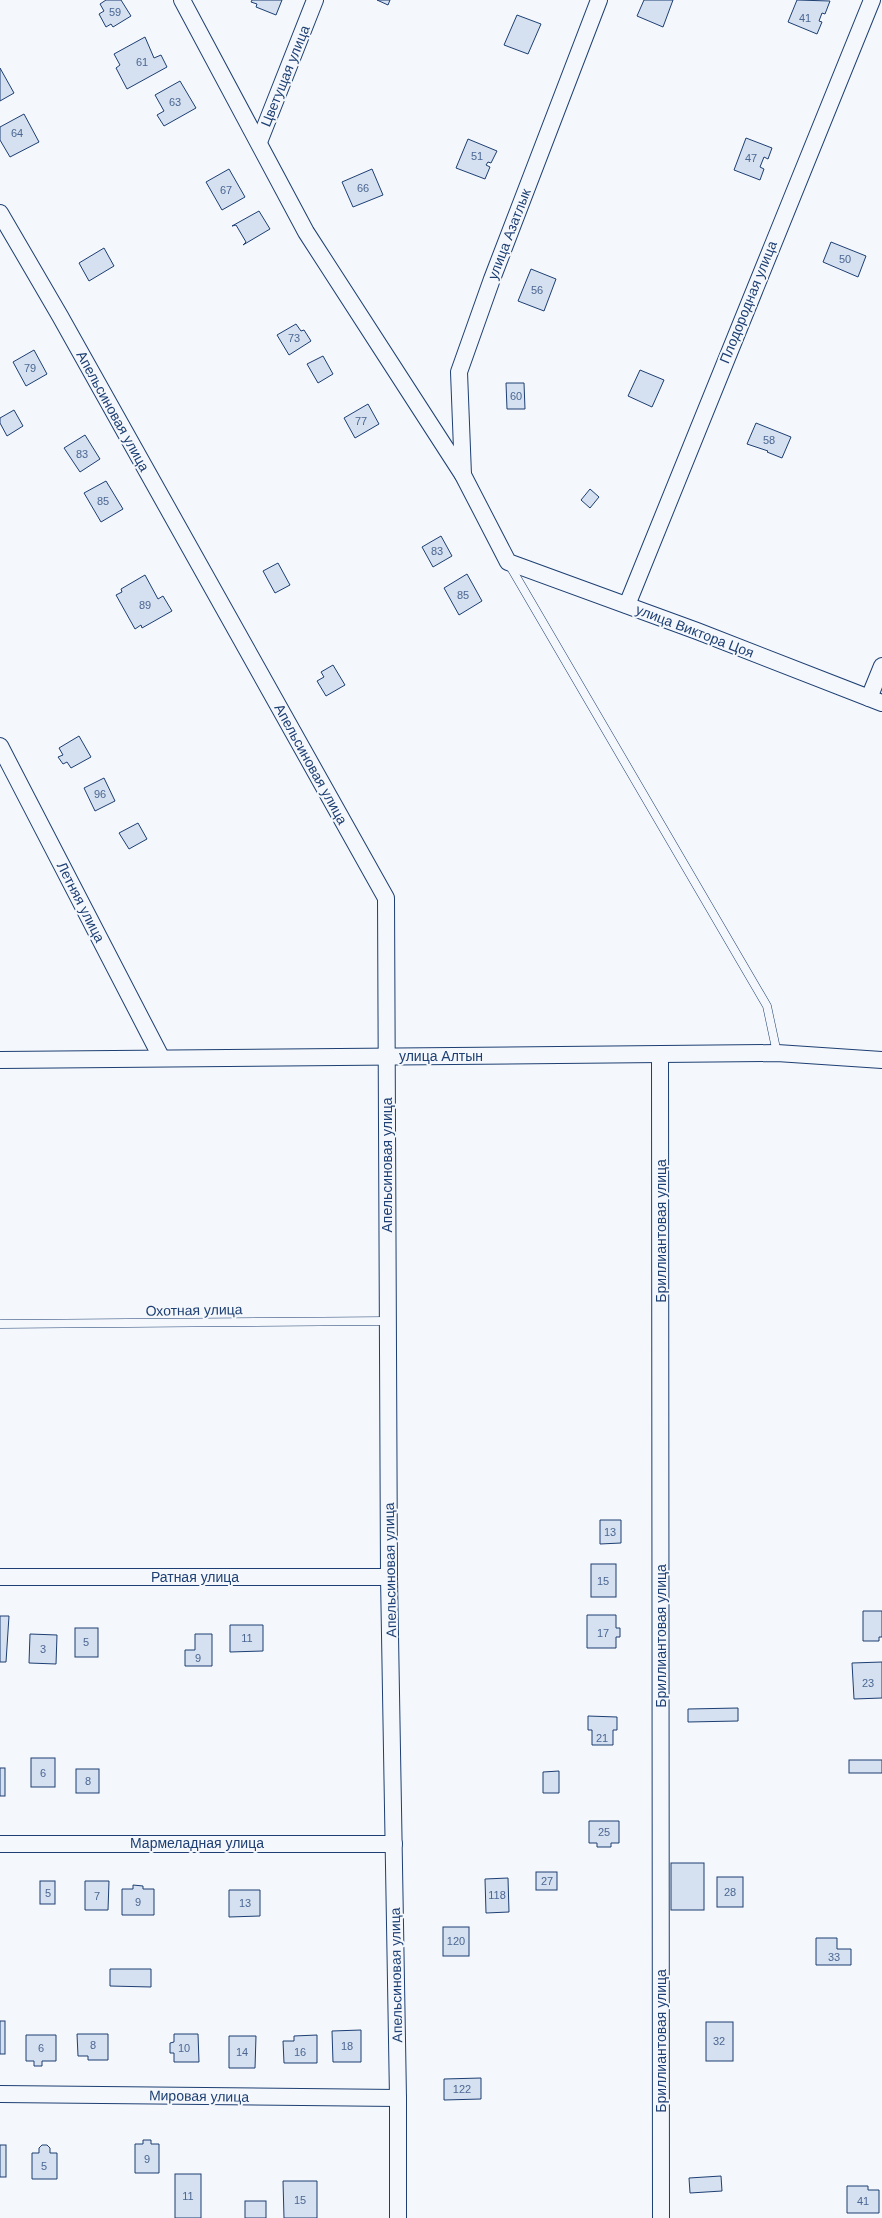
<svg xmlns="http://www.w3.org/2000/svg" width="882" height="2218" viewBox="0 0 882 2218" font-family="Arial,sans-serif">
	<rect width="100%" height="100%" fill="#f4f7fb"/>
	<g fill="#d5e0f0" stroke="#1d3f73">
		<path d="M106,0H121L131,16L113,27L111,24L106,27L99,14L104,11L100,4Z"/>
		<path d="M252,0H282L276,15L256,7L257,4L251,2Z"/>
		<path d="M377,0H390L388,5Z"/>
		<path d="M644,0H673L663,27L637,16Z"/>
		<path d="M797,0L830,1L825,14L822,13L819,21L822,22L817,34L788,22Z"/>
		<path d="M517,15L541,24L528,54L504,45Z"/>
		<path d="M145,37L154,58L161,55L167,67L127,89L116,68L120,65L114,54Z"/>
		<path d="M0,68L14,93L0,101Z"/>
		<path d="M180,81L196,108L164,126L157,115L164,111L155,95Z"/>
		<path d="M24,114L39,142L10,157L0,140V127Z"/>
		<path d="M746,138L772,148L768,159L764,157L760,167L764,169L760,180L734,170Z"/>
		<path d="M468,139L497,151L491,163L488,162L486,165L490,167L485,179L456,168Z"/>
		<path d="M229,169L245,197L222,210L206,182Z"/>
		<path d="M372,169L383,195L353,207L342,182Z"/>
		<path d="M259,211L270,229L243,245L246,242L236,225L232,226Z"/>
		<path d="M831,242L866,256L858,277L823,262Z"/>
		<path d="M104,248L114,266L89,281L79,263Z"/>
		<path d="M531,269L556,279L544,311L518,301Z"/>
		<path d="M296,324L301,331L304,330L311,341L289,355L277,335Z"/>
		<path d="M34,350L47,374L26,386L13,362Z"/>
		<path d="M323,356L333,374L318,383L307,364Z"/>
		<path d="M640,370L664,380L652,407L628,396Z"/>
		<path d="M506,383H524L525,409H507Z"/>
		<path d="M368,404L379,424L355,438L344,418Z"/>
		<path d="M14,410L23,426L7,436L0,423V418Z"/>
		<path d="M756,423L791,437L782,458L767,452L768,451L747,444Z"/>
		<path d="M85,435L100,459L80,472L64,448Z"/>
		<path d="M106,481L123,509L101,522L84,493Z"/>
		<path d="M590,489L599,497L590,508L581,500Z"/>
		<path d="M441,536L452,556L433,567L422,547Z"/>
		<path d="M278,563L290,585L275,593L263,571Z"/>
		<path d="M467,574L482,601L459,615L444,588Z"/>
		<path d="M145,575L158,599L163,596L172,611L142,628L141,625L135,629L116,595L122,592L121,589Z"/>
		<path d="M333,665L345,685L326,696L317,681L324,677L321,672Z"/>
		<path d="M79,736L91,757L71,768L67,762L63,764L58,757L63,755L59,748Z"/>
		<path d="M104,778L115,801L95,811L84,788Z"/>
		<path d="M138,823L147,839L129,849L119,833Z"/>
		<path d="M600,1520H621V1543L600,1544Z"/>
		<rect x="591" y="1564" width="25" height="33"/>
		<path d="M863,1611H882V1637H879V1641H863Z"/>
		<path d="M587,1615H616V1628H620V1637H616V1648H587Z"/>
		<path d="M0,1616H9L6,1662H0Z"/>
		<path d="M230,1625H263V1651L230,1652Z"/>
		<rect x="75" y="1628" width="23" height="29"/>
		<path d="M30,1634L57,1635L56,1664L29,1663Z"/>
		<path d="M195,1634H212V1666H185V1650H195Z"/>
		<path d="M882,1662V1698L854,1699L852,1663Z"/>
		<path d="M738,1708V1721L688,1722V1709Z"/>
		<path d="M588,1716L617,1717V1730H613V1745H592V1730H588Z"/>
		<rect x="31" y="1758" width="24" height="29"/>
		<rect x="849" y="1760" width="33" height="13"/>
		<rect x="0" y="1768" width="5" height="28"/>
		<rect x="76" y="1769" width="23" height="24"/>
		<path d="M559,1771V1793H543V1772Z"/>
		<path d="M589,1821H619V1843H611V1847H597V1843H589Z"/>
		<rect x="671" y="1863" width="33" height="47"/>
		<rect x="536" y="1872" width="21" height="18"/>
		<rect x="717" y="1877" width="26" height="30"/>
		<path d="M508,1878L509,1912L486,1913L485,1879Z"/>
		<rect x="40" y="1881" width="15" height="23"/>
		<path d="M85,1881H109L108,1910H85Z"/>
		<path d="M133,1885L143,1886V1889H154V1915H122V1889H133Z"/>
		<path d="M229,1890H260V1916L229,1917Z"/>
		<rect x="443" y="1927" width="26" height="29"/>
		<path d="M816,1938H837V1949H851V1965H816Z"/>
		<path d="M110,1969H151V1987L110,1986Z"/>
		<rect x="0" y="2021" width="5" height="33"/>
		<rect x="706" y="2022" width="27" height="39"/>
		<path d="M361,2030V2062H333L332,2031Z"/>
		<path d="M77,2034H108V2060H88V2056H78Z"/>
		<path d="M174,2034H198L199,2062H174V2053H170V2043L174,2042Z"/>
		<path d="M26,2035H56V2061H42V2066H34V2061H26Z"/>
		<path d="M317,2035V2063H284L283,2041H294V2036Z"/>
		<path d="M229,2036H256L255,2068H229Z"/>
		<path d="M481,2078V2099L444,2100V2079Z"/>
		<path d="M143,2140H151V2144H159V2173H135V2144H143Z"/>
		<rect x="0" y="2145" width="6" height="32"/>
		<path d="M42,2145H47L50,2148V2153H57V2179H32V2153H39V2148Z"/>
		<rect x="175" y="2174" width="26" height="44"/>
		<path d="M721,2176L722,2191L690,2193L689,2178Z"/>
		<path d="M283,2181H317V2218H284Z"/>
		<path d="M847,2186H868V2190H879V2213H847Z"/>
		<rect x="245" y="2201" width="21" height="17"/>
	</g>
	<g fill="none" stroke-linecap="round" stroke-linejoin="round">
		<defs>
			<g id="service">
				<path d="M510,566L767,1006L777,1053"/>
				<path d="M0,1324L388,1321"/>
			</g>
			<g id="minor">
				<path d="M182,0L306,232L463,475L508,562L697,631L882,703"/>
				<path d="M259,142L315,0"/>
				<path d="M0,213L60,316L386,898L389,1577L398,2098V2218"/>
				<path d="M463,475L459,372L492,279L599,0"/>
				<path d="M627,605L872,0"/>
				<path d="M869,698L882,666"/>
				<path d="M0,746L161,1057"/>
				<path d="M660,1055L661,2218"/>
				<path d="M0,1060L777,1053L882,1060"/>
				<path d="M0,1577H389"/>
				<path d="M0,1844H394"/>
				<path d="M0,2094L398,2098"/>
			</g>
		</defs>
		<use href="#service" stroke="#1d3f73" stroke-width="9"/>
		<use href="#minor" stroke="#1d3f73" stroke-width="18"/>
		<use href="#service" stroke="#f4f7fb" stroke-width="8"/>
		<use href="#minor" stroke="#f4f7fb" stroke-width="16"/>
	</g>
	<g text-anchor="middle" stroke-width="4" stroke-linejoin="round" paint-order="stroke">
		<g font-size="11" fill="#4b6792">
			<text x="115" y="16">59</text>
			<text x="805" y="22">41</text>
			<text x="142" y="66">61</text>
			<text x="175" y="106">63</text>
			<text x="17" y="137">64</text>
			<text x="477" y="160">51</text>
			<text x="751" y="162">47</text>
			<text x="363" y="192">66</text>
			<text x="226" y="194">67</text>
			<text x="845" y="263">50</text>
			<text x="537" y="294">56</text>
			<text x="294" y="342">73</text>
			<text x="30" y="372">79</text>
			<text x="516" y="400">60</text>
			<text x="361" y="425">77</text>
			<text x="769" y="444">58</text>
			<text x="82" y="458">83</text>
			<text x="103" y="505">85</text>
			<text x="437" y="555">83</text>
			<text x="463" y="599">85</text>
			<text x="145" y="609">89</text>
			<text x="100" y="798">96</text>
			<text x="610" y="1536">13</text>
			<text x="603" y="1585">15</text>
			<text x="603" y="1637">17</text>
			<text x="247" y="1642">11</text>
			<text x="86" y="1646">5</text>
			<text x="43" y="1653">3</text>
			<text x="198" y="1662">9</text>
			<text x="868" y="1687">23</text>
			<text x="602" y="1742">21</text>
			<text x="43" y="1777">6</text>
			<text x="88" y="1785">8</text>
			<text x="604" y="1836">25</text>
			<text x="547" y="1885">27</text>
			<text x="730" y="1896">28</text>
			<text x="48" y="1897">5</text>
			<text x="497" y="1899">118</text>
			<text x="97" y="1900">7</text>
			<text x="138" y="1906">9</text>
			<text x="245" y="1907">13</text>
			<text x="456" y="1945">120</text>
			<text x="834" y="1961">33</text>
			<text x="719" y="2045">32</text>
			<text x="93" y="2049">8</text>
			<text x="347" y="2050">18</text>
			<text x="41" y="2052">6</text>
			<text x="184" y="2052">10</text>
			<text x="242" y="2056">14</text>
			<text x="300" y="2056">16</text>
			<text x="462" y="2093">122</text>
			<text x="147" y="2163">9</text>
			<text x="44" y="2170">5</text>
			<text x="188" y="2200">11</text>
			<text x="300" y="2204">15</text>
			<text x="863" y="2205">41</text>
		</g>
		<g font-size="14" fill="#1d3f73" stroke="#f4f7fb">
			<text transform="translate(285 76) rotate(-68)" y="5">Цветущая улица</text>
			<text transform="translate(509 234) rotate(-69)" y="5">улица Азатлык</text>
			<text transform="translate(748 302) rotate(-68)" y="5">Плодородная улица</text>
			<text transform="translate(113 411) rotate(61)" y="5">Апельсиновая улица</text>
			<text transform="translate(695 631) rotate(21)" y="5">улица Виктора Цоя</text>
			<text transform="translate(311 764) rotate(61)" y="5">Апельсиновая улица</text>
			<text transform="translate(81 902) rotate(63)" y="5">Летняя улица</text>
			<text x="441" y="1061">улица Алтын</text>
			<text transform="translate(387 1165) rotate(-90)" y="5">Апельсиновая улица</text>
			<text transform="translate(661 1231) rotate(-90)" y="5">Бриллиантовая улица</text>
			<text transform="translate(194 1310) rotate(-1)" y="5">Охотная улица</text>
			<text transform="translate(390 1570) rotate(-91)" y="5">Апельсиновая улица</text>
			<text x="195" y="1582">Ратная улица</text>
			<text transform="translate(661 1636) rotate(-90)" y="5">Бриллиантовая улица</text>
			<text x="197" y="1848">Мармеладная улица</text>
			<text transform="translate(396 1975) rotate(-91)" y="5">Апельсиновая улица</text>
			<text transform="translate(661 2041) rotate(-90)" y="5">Бриллиантовая улица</text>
			<text transform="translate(199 2096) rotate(1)" y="5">Мировая улица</text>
		</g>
	</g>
</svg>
